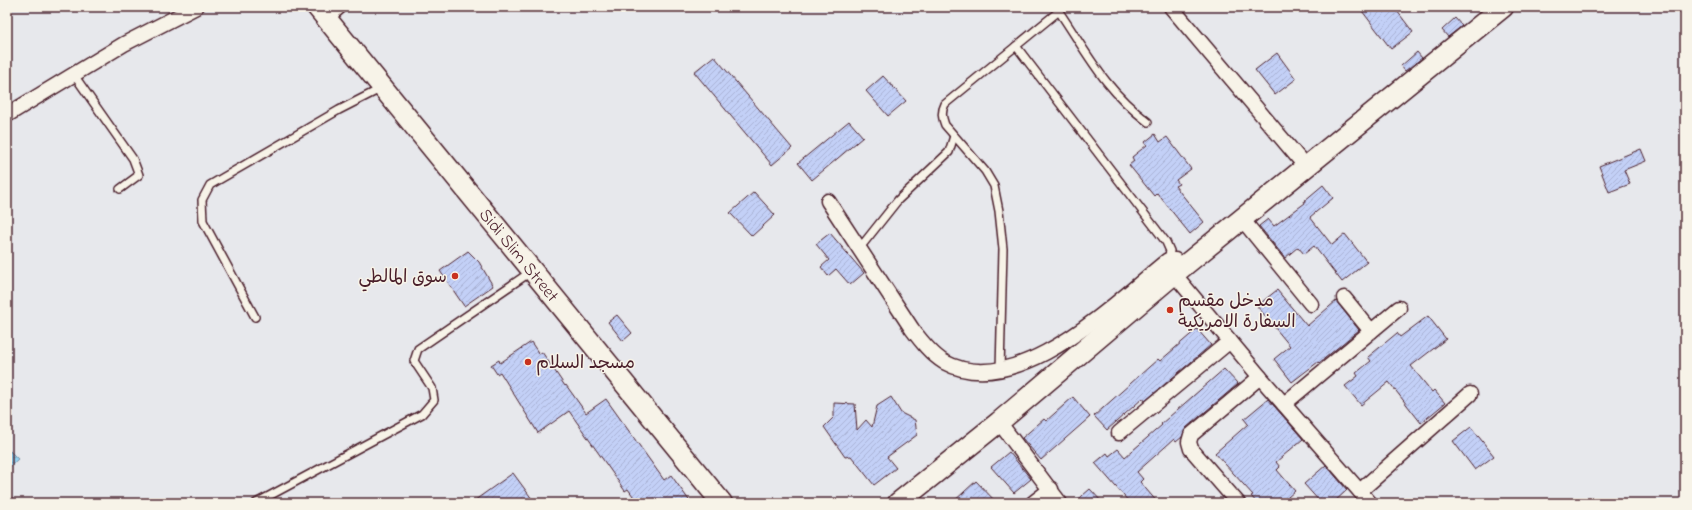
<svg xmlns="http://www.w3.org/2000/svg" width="1692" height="510" viewBox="0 0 1692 510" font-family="'Indie Flower','Playpen Sans Arabic',sans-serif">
	<defs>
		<pattern id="water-rules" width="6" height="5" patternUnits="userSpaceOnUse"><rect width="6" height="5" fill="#92d3f3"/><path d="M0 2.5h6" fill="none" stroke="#7fb5d0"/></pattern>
		<pattern id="building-hatch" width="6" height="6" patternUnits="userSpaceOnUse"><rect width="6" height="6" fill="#c3d0f7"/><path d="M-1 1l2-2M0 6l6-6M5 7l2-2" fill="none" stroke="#a9b2d4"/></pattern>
	</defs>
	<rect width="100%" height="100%" fill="#e7e8ec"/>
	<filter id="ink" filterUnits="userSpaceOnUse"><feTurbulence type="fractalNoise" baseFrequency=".025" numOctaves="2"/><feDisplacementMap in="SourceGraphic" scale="8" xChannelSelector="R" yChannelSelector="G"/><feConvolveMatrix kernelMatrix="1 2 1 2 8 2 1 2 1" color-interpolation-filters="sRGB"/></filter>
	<g filter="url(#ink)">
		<path fill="url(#water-rules)" stroke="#758ba3" d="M7,448L18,459L7,469Z"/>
		<g fill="url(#building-hatch)" stroke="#4a1f2b">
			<path d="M1359,7H1394L1413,32L1391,49Z"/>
			<path d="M1455,18L1462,26L1448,37L1442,30Z"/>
			<path d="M1417,52L1422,58L1405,71L1401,66Z"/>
			<path d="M1277,53L1296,79L1275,95L1255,70Z"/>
			<path d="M714,56L792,148L772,165L694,72Z"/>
			<path d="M883,76L906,101L888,116L866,91Z"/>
			<path d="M849,121L863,137L812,180L798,163Z"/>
			<path d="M1155,134L1160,142L1167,137L1191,169L1176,180L1179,184L1175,186L1204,222L1190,234L1157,193L1154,196L1129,165L1134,161L1132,157L1147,145L1145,142Z"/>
			<path d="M1641,149L1646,161L1624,170L1630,184L1609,192L1599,166Z"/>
			<path d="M1323,185L1333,198L1310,217L1332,245L1345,234L1367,262L1342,282L1314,246L1304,254L1298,247L1285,258L1259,226L1268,219L1274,226L1305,203L1304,201Z"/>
			<path d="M754,192L775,215L752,236L730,213Z"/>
			<path d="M830,233L864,273L850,285L836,269L828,276L821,267L829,260L816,244Z"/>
			<path d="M468,251L479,262L493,286L464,306L440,271Z"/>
			<path d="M1277,290L1307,326L1336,301L1359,330L1319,363L1318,362L1292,382L1274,359L1290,346L1257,306Z"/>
			<path d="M617,315L632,333L623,341L608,322Z"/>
			<path d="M1428,316L1446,339L1411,366L1432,392L1434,390L1445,403L1421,423L1389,382L1361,405L1345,386L1358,376L1356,373L1371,361L1368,357L1397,333L1400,337Z"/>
			<path d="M1197,329L1211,345L1145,401L1143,398L1107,430L1094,416L1158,359L1160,361Z"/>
			<path d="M531,342L539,354L542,352L565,386L566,385L586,413L606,399L664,480L671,475L691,503H638L628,489L625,491L569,411L538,433L500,372L497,374L491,365L499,360L500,363Z"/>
			<path d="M1224,369L1238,384L1186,428L1182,437L1176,442L1174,439L1137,472L1143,479L1140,482L1158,503H1130L1095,463L1107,453L1109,456L1118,449L1125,457L1162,425L1161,424Z"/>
			<path d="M891,397L901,413L915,420L917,435L887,457L896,468L874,485L851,456L845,457L824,427L834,417V403L855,404L857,430L866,420L872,427L877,406Z"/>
			<path d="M1073,397L1090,417L1041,460L1022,438L1044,419L1046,421Z"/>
			<path d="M1268,399L1303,439L1276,462L1280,467L1277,470L1295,491L1288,497L1293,503H1257L1251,496L1253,495L1215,453L1248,424L1244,419Z"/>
			<path d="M1471,427L1494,456L1475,470L1453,441Z"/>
			<path d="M1009,452L1031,479L1014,493L991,467Z"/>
			<path d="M1326,465L1347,490L1333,503H1321L1304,484Z"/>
			<path d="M513,473L535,503H471Z"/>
			<path d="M976,481L997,503H952Z"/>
			<path d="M1090,489L1103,503H1074Z"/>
		</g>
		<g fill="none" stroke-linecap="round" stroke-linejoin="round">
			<defs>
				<g id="lane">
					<path d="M1056,7C1087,52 1102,87 1148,122"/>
					<path d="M1016,46L1166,242L1170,251L1168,260"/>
					<path d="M74,75L133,159L139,175L120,189"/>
					<path d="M859,249L898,200L949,152L954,136"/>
					<path d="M255,317L203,221L202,200L210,185L339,110L382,88"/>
					<path d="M1000,370L1003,249L999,211L994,186L985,171L945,125C942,117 941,112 945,104L1059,11"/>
					<path d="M256,503L422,414L434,400L432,388L414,361L418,349L532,271"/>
				</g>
				<g id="street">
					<path d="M1171,7L1306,167"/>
					<path d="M326,18L339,7"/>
					<path d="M7,115L124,44L196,7"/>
					<path d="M828,201L912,329C921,341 931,354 944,362C1018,402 1114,303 1168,260H1175L1184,266"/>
					<path d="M1242,219L1311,304"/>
					<path d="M1174,274L1260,377L1370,503"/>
					<path d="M1344,298L1371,331"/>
					<path d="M1284,404L1399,308"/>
					<path d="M999,422L1060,503"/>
					<path d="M1119,433L1230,341"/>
					<path d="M1360,491L1470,394"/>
					<path d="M1033,503L1051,489"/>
					<path d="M1238,503L1191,449L1189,442L1191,435L1260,377"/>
				</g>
				<g id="secondary">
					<path id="s1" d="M317,7L722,503"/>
					<path d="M898,503L999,422L1174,274L1503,7"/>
				</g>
			</defs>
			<use href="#lane" stroke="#4a1f2b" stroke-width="10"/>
			<use href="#street" stroke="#4a1f2b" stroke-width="17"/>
			<use href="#secondary" stroke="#4a1f2b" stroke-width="23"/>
			<use href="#lane" stroke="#f7f3e8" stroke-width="7"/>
			<use href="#street" stroke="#f7f3e8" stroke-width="14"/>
			<use href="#secondary" stroke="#f7f3e8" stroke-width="20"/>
		</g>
	</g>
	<g fill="#c8321e" stroke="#f7f3e8" stroke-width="1.5">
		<circle cx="455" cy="276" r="4"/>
		<circle cx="1170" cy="310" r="4"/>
		<circle cx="528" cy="362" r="4"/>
	</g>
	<g text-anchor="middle" stroke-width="3" stroke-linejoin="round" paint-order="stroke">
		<g font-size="18" fill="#4a1f2b" stroke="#f7f3e8">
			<text dy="6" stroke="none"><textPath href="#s1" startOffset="320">Sidi Slim Street</textPath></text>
		</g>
		<g font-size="18" fill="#4a1f2b" stroke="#f7f3e8" text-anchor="start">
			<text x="447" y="282" text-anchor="end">سوق المالطي</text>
			<text x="1178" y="306">مدخل مقسم<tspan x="1178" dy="21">السفارة الامريكية</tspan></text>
			<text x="536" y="368">مسجد السلام</text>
		</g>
	</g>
	<rect width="1692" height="510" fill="none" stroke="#f7f3e8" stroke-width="24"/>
	<rect x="12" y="12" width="1668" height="486" fill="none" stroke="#4a1f2b" stroke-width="1.5" filter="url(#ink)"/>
</svg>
